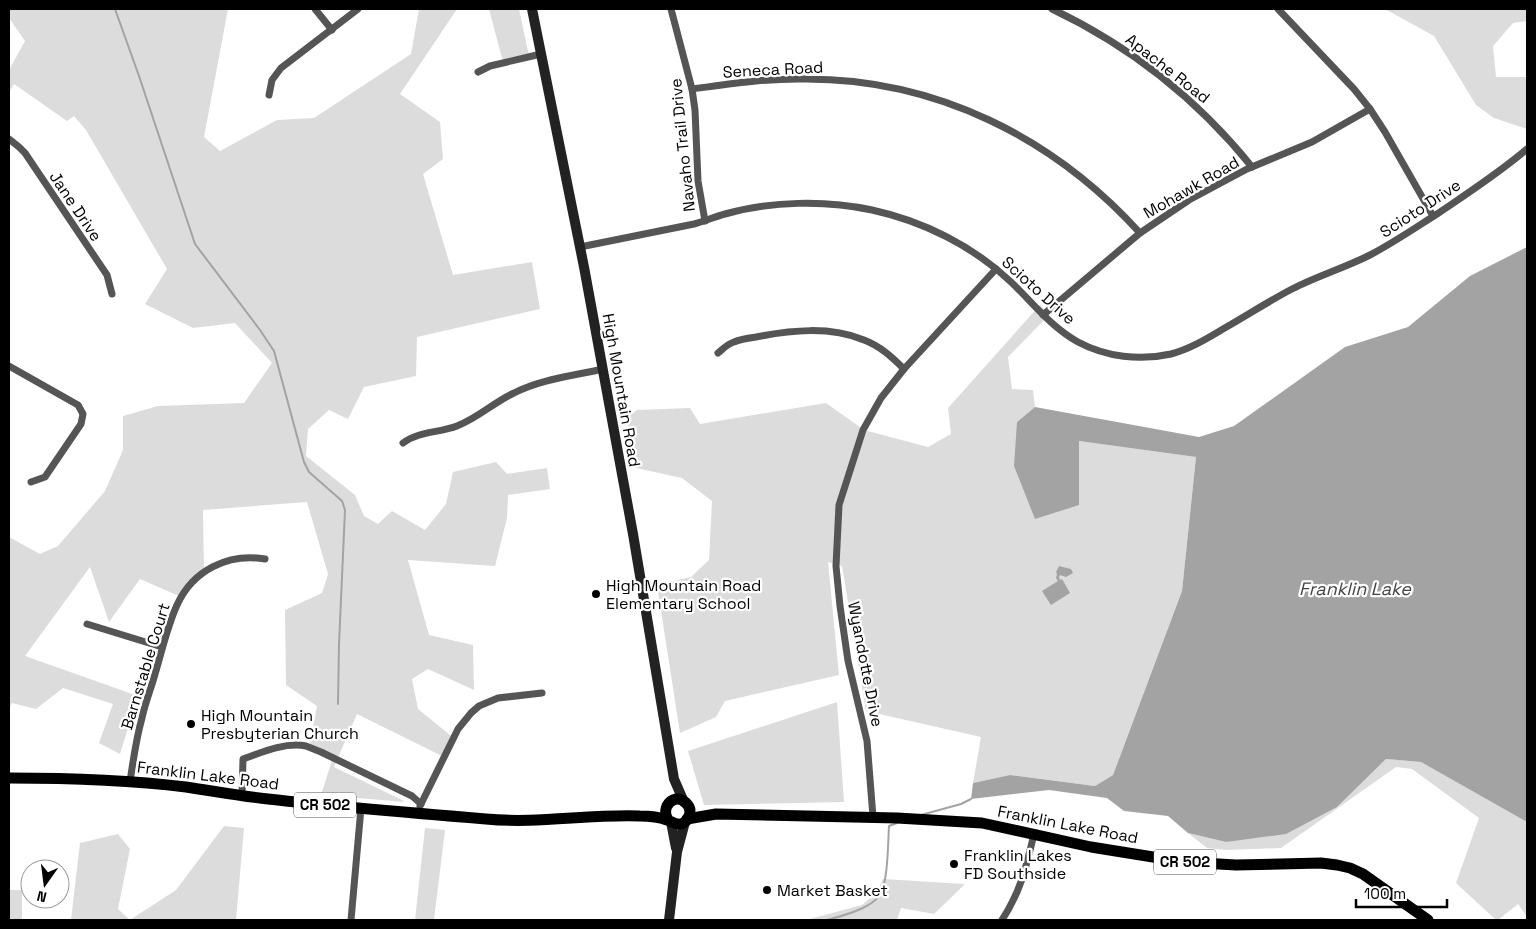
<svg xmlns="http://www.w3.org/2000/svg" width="1536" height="929" viewBox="0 0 1536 929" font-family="'Space Grotesk',sans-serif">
	<rect width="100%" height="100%" fill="#fff"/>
	<g fill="#dcdcdc">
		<path d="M9,9H228L204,137L220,151L277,120L314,118L411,54L419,9H457L400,94L440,122L443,159L423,174L453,275L532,262L540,309L417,337L416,376L364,387L348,419L329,410L308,429L306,456L355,495L364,516L378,524L392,511L425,530L446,504L453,472L496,462L507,474L547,468L550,489L508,495L507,518L495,566L408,560L429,635L473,645L474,690L428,669L412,679L418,709L455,739L444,757L357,714L334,767L406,802L321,795L334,754L310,745L317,706L286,685L285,610L322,593L328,574L307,502L203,510L204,573L179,596L140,579L109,622L90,567L25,656L138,696L120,754L99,743L113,704L63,688L36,709L12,703L9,709V537L40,554L58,546L105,491L123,450V416L158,406L244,403L272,363L235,323L193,328L145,304L167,269L86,130L74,116L67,121L14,84L9,93V70L25,41L9,18Z"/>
		<path d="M489,9H519L529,56L503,62Z"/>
		<path d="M1385,9H1527V21L1513,23L1493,46L1496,77H1527V129L1494,118L1476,105L1434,36Z"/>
		<path d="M1040,305L1049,315L1008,357L1012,389L1033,390L1035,407L1017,422L1079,505V441L1196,457L1182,591L1113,775L1095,786L1010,775L973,783L981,737L866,711L842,566L828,562L839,675L725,701L716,717L680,733L657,585L691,577L709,560L712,501L682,478L636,468L627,418L637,410L690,408L700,424L826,403L864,430L928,447L951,434L948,408Z"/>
		<path d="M837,702L844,802L704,805L688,751Z"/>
		<path d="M1386,759L1421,762L1527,822V917L1518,904L1498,920H1496L1456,883L1479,818L1412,769L1396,767L1281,848L1226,850L1207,848L1188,833L1226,842L1337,807Z"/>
		<path d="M224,826L244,828L236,920H71L80,843L118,834L130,849L118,909L130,920L176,890Z"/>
		<path d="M425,828L445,830L434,920H435H415Z"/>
		<path d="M883,879L965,884L934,914L901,908L897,920H806L862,905L876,893Z"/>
		<rect x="9" y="890" width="13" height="30"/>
	</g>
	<g fill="#a3a3a3">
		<path d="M1527,247V822L1421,762L1386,759L1337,807L1286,834L1226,842L1188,833L1168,816L1124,811L1107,798L1049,790L971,799L973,783L1010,775L1095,786L1113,775L1182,591L1196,457L1079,441V505L1035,519L1014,466L1017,422L1035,407L1199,437L1234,426L1345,347L1408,327L1470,276Z"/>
		<path d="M1059,566L1071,569L1073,573L1066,577L1060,575L1059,577L1060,580L1062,579L1070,593L1051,605L1042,591L1058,581L1056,578L1057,574L1056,572Z"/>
	</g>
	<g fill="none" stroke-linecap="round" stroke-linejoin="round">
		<g stroke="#a3a3a3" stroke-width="2">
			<path d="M115,9L139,76L195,244L260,330L274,351L304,462L309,472L342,501L345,510L339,644L338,704"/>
			<path d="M921,815L961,804L971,799"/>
			<path d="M827,920C842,916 870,909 880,895C888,883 888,842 889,826L897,823"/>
		</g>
		<g stroke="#555" stroke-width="7">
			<path d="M315,9L332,30"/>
			<path d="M671,9L692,89L695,110L698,181L705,221"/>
			<path d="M1052,9C1130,46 1198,100 1252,167"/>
			<path d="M1278,9L1354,89L1370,109L1385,132L1433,216"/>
			<path d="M478,72L490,66L541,54"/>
			<path d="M692,89C730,84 768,78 806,79C936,79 1053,137 1140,233"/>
			<path d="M269,95L272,80L281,68L358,9"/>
			<path d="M9,139L19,147L25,153L107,275L112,294"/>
			<path d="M580,247C618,239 656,232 694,224C705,221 714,217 725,214C770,201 826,200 872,210C923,221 973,246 1011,282C1033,303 1051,327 1078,342C1106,357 1140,361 1171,354C1190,349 1206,339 1223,329C1246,316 1269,301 1292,289C1317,276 1344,268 1370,255C1393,243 1415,228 1437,214C1468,193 1499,173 1527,149"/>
			<path d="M1043,315L1140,233L1189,200L1247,169L1312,142L1370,109"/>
			<path d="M718,353C723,349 727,344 734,342C741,339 749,338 756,337C791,330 830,326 864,340C880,346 892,357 904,369"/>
			<path d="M9,366L78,405L83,414L81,424L45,477L31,482"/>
			<path d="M403,443C419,431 439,433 457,426C478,418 494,402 514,393C541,379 573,376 603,369"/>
			<path d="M87,624L162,647"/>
			<path d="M130,782C133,761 136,739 142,718C145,703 151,689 155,674C162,651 167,627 177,605C193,570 228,553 265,559"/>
			<path d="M242,796L243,759C262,752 286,742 306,746C311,748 316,750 321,752L412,796L421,804"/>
			<path d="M420,806L458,729L471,713L479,706L498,698L542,693"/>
			<path d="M873,817L867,741L848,661L840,606L836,566L839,505L863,430L881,398L904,369L996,269"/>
			<path d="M351,920L361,808"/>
			<path d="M1002,920C1021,891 1026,867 1034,834"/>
		</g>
		<g stroke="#222" stroke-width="10">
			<path d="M532,9L584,267L633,534L674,779L684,802"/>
			<path d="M671,822L676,848"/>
			<path d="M669,920L677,852L685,822"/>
		</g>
		<g stroke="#000" stroke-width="11">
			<path d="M9,778C67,778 128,780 186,787C213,791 240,796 268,799C341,807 413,813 486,819C537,824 589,814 640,816C648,816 659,817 667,820C671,821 675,825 681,824C690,821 693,809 686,803C675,792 660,806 668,820"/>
			<path d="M687,819L716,814L897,818L982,823L1091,847L1184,862L1236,865L1321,863L1337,865L1350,868L1363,874L1428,920"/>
		</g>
	</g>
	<g fill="#000" stroke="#fff" stroke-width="2">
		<circle cx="596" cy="594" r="5"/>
		<circle cx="191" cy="724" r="5"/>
		<circle cx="954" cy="864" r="5"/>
		<circle cx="767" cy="890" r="5"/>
	</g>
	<g text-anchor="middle" stroke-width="4.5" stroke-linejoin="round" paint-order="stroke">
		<g fill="#fff" stroke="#4c4c4c" stroke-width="1">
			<rect x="294" y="792.5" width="62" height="25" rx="4"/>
			<rect x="1154" y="849.5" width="62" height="25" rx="4"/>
		</g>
		<g font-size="15" font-weight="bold" fill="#000">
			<text x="325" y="810">CR 502</text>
			<text x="1185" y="867">CR 502</text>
		</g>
		<g font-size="16" fill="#000" stroke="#fff">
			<text transform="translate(1168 68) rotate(38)" y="6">Apache Road</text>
			<text transform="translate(773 69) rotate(-3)" y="6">Seneca Road</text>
			<text transform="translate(682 145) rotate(-96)" y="6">Navaho Trail Drive</text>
			<text transform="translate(1191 187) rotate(-30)" y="6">Mohawk Road</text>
			<text transform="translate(76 206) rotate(56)" y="6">Jane Drive</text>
			<text transform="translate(1420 208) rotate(-33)" y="6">Scioto Drive</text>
			<text transform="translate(1039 290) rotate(42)" y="6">Scioto Drive</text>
			<text transform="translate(622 390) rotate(80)" y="6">High Mountain Road</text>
			<text transform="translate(866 664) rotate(79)" y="6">Wyandotte Drive</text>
			<text transform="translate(145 666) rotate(-73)" y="6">Barnstable Court</text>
			<text transform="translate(208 775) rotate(7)" y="6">Franklin Lake Road</text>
			<text transform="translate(1068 824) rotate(11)" y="6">Franklin Lake Road</text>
		</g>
		<g font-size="16" fill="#000" stroke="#fff" text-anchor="start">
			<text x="606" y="591">High Mountain Road<tspan x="606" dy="18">Elementary School</tspan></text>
			<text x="201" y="721">High Mountain<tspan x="201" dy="18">Presbyterian Church</tspan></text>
			<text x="964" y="861">Franklin Lakes<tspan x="964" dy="18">FD Southside</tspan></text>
			<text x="777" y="896">Market Basket</text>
		</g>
		<g font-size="18" font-style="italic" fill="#444" stroke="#fff">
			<text x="1355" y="595">Franklin Lake</text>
		</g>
	</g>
	<rect width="1536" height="929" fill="none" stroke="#000000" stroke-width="20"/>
	<g transform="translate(45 884) rotate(194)"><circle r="24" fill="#ffffff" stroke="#999999"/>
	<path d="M0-4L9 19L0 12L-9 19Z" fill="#000000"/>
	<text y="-8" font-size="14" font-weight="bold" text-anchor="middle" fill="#000000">N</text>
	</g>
	<path d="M1356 899v8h91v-8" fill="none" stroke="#000000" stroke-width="2.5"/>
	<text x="1364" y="899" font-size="15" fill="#000000" stroke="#ffffff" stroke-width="4" paint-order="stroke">100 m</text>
</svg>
